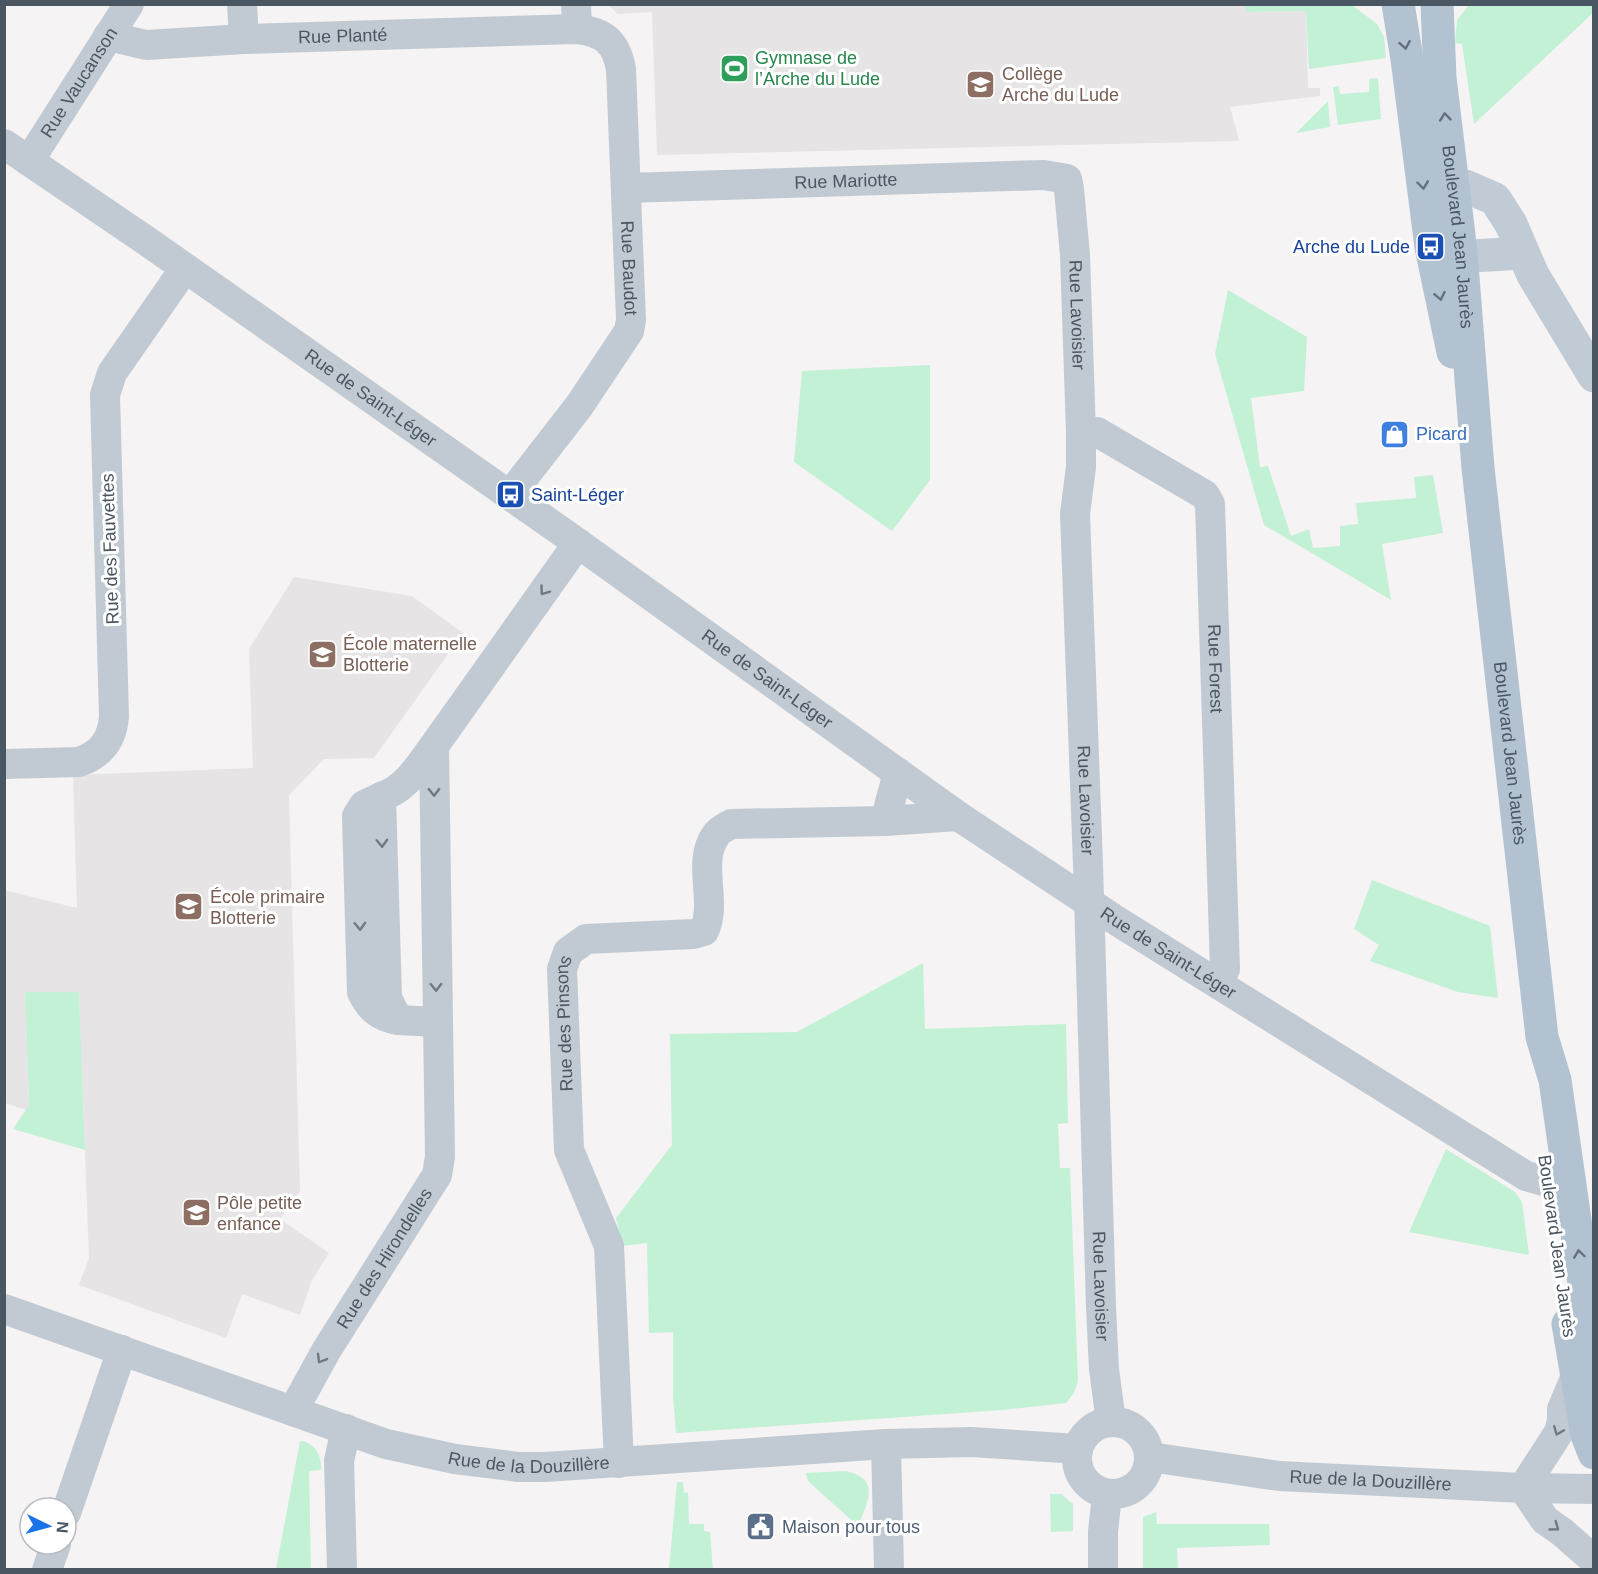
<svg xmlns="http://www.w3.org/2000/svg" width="1598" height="1574" viewBox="0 0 1598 1574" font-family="Helvetica,sans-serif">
	<rect width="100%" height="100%" fill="#f5f3f3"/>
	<g fill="#e6e4e5">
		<path d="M1246,4L1247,12L1306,11L1308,88H1320V96L1230,107L1239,141L657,155L652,12L618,14L608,5Z"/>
		<path d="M294,577L412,596L463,633L374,758L324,759L289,795L300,1191L280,1219L329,1253L312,1280L300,1315L242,1294L226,1338L79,1285L89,1258L79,993H25L29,1105L26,1110L5,1103L4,890L77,908L73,775L253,768L249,649Z"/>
	</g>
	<g fill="#c3f1d5">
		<path d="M1246,5H1352L1377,24L1384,37L1386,58L1309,69L1306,11L1246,12Z"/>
		<path d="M1469,5H1593V13L1474,124L1462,44L1455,43L1457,20Z"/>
		<path d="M1378,78L1381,119L1338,125L1333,87L1339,86L1340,94L1369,92V79Z"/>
		<path d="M1328,101L1330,127L1296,133Z"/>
		<path d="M1228,290L1307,337L1304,391L1251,398L1260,467L1268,466L1291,536L1309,529L1313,548L1340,546V526L1358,524L1356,503L1416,498L1414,477L1433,475L1443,533L1382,544L1391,600L1264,525L1215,354Z"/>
		<path d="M930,365V480L892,531L794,462L802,371Z"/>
		<path d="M1372,880L1490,926L1498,998L1458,992L1370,961L1379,945L1354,929Z"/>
		<path d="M923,963L925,1029L1066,1024L1068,1123L1058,1124L1060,1168H1070L1078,1381L1074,1393L1066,1403L1002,1410L676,1433L673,1395V1332L649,1333L647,1243L622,1246L616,1218L672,1145L670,1034L797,1032Z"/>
		<path d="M25,992H79L85,1150L13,1129L29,1105Z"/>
		<path d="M1446,1149L1515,1192L1522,1202L1529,1255L1409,1232Z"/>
		<path d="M300,1441C315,1442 322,1456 321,1470L309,1471L311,1569H276Z"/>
		<path d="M846,1471C881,1479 868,1502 858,1526L808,1481L806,1473Z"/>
		<path d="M677,1482H683L684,1493L688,1492L689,1524H704V1531L710,1532L713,1569H669Z"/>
		<path d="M1050,1494H1061L1073,1504V1531L1051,1532Z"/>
		<path d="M1156,1512L1157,1524H1269L1270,1545L1177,1548L1178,1569H1143V1517Z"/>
	</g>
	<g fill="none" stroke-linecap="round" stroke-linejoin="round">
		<g stroke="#c1cad2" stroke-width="30">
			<path d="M242,4L244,39"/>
			<path d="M576,4L577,29"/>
			<path id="s1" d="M108,36L146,45L244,39L577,29C604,32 616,42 621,69L631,320L629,331L579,406L510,495"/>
			<path id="s2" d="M4,144L151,244L565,534L958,816L1117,921L1526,1176L1547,1182"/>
			<path id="s3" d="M29,161L129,4"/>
			<path id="s4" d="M626,188L1044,175L1067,179L1069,189L1075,255L1081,433V467L1075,514L1088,864L1101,1307L1104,1369L1111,1422"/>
			<path id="s5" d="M1081,433L1097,432L1205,495L1210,504L1225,969L1218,982"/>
			<path d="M434,746C418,767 407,788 381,797L387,998L398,1020L437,1022"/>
			<path d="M4,764L79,762C102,754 112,740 114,717L105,395L112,373L185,268"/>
			<path d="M898,773L885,821L958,816"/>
			<path d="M381,797L364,805L357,816L362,992C370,1009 380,1017 398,1020"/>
			<path id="s6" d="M4,1309L386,1444L455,1459L518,1467H545L886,1444L971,1442L1078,1449"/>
			<path id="s7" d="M293,1411L326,1351L437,1175L440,1157L434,746L578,543"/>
			<circle cx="1113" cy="1458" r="36"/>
			<path d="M886,1444L889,1570"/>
			<path id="s8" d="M1150,1457L1279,1476L1523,1488L1594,1489"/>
			<path id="s9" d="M619,1463L609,1246L569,1150L562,969L568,952L586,939L694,934L704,931C718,902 696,862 716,835C719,830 726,827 731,824L885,821"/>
			<path d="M1523,1488L1559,1432L1562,1421V1409L1576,1376"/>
			<path d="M1523,1488L1545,1520L1562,1532L1594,1560"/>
			<path d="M66,1513L122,1350"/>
			<path d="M47,1570L56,1544"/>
			<path d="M342,1570L339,1461L346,1429"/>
			<path d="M1103,1570V1532L1107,1494"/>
		</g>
		<g stroke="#c1cbd6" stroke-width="33">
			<path d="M1452,185L1465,186L1495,199L1511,224L1533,275L1594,376"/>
			<path d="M1444,244L1472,256L1523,253"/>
		</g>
		<g stroke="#b3c2d1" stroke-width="33">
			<path d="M1398,4L1407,59L1431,247L1453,352"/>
			<path id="s10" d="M1437,4L1440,78L1461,252L1478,468L1542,1037L1555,1080L1594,1353"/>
			<path d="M1568,1324L1587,1435L1594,1453"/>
		</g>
	</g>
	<defs><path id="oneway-chevron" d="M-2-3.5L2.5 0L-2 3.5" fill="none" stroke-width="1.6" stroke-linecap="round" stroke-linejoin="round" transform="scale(1.5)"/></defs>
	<g stroke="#64717d">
		<use href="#oneway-chevron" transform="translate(1405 45) rotate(80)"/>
		<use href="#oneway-chevron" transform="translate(1445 117) rotate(-96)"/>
		<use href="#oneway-chevron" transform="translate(1423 185) rotate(83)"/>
		<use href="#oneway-chevron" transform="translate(1440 296) rotate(78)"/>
		<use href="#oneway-chevron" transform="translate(1579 1254) rotate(-98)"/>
	</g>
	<g stroke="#6e7983">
		<use href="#oneway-chevron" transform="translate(544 591) rotate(126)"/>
		<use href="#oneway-chevron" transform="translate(434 792) rotate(89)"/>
		<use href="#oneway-chevron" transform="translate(382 843) rotate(88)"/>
		<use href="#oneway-chevron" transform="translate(360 926) rotate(88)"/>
		<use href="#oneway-chevron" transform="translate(436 987) rotate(89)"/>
		<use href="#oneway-chevron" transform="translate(321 1359) rotate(120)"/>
		<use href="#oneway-chevron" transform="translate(1558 1431) rotate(112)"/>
		<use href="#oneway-chevron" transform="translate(1555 1527) rotate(36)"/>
	</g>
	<defs>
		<symbol id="stadium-square" viewBox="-11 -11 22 22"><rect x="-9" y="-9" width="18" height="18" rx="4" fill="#2e9e5b" stroke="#fff"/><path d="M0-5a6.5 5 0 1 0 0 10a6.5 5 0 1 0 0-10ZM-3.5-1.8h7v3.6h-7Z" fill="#fff"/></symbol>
		<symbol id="school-square" viewBox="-11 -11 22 22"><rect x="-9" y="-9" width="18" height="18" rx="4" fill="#8d6e63" stroke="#fff"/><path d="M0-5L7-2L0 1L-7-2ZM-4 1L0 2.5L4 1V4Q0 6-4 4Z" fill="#fff"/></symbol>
		<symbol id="bus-square" viewBox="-11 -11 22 22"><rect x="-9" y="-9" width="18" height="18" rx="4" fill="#1a4fb4" stroke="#fff"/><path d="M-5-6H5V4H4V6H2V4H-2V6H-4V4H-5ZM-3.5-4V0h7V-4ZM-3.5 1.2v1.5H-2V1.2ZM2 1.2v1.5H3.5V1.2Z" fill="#fff"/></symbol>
		<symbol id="shop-square" viewBox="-11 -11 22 22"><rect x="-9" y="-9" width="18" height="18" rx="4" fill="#3f7fe0" stroke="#fff"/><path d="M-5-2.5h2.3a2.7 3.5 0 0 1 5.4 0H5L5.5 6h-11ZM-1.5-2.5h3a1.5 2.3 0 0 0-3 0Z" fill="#fff"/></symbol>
		<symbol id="civic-square" viewBox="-11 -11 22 22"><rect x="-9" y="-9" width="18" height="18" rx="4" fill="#5c6f8a" stroke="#fff"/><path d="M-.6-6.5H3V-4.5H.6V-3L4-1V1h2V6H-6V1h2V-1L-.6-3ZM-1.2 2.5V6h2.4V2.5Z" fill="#fff"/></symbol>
	</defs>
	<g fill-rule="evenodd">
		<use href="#stadium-square" x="718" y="52" width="33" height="33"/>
		<use href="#school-square" x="964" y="68" width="33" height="33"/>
		<use href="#bus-square" x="1414" y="230" width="33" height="33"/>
		<use href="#shop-square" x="1378" y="418" width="33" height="33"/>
		<use href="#bus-square" x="494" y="478" width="33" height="33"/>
		<use href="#school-square" x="306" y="638" width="33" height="33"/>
		<use href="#school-square" x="172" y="890" width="33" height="33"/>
		<use href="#school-square" x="180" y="1196" width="33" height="33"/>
		<use href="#civic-square" x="744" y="1510" width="33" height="33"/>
	</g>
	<g text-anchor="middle" stroke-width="6" stroke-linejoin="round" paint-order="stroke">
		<g font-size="18" fill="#4a5661" stroke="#fff">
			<text dy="6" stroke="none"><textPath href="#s1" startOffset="236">Rue Planté</textPath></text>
			<text dy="6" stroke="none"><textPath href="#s3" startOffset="93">Rue Vaucanson</textPath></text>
			<text dy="6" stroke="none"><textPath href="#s4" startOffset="220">Rue Mariotte</textPath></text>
			<text dy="6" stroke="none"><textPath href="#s10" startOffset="234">Boulevard Jean Jaurès</textPath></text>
			<text dy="6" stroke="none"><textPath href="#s1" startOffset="735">Rue Baudot</textPath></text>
			<text dy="6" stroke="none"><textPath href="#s4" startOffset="578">Rue Lavoisier</textPath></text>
			<text dy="6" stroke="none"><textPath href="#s2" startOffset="446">Rue de Saint-Léger</textPath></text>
			<text transform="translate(110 549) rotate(-92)" y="6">Rue des Fauvettes</text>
			<text dy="6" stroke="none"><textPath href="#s5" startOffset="316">Rue Forest</textPath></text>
			<text dy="6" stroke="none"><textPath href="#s2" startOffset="932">Rue de Saint-Léger</textPath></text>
			<text dy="6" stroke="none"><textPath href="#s10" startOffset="753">Boulevard Jean Jaurès</textPath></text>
			<text dy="6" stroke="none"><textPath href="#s4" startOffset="1064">Rue Lavoisier</textPath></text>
			<text dy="6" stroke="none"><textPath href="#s2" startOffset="1418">Rue de Saint-Léger</textPath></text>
			<text dy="6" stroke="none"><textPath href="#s9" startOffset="448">Rue des Pinsons</textPath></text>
			<text transform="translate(1557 1246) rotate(82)" y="6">Boulevard Jean Jaurès</text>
			<text dy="6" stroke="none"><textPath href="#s7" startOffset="178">Rue des Hirondelles</textPath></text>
			<text dy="6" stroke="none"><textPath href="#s4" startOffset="1550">Rue Lavoisier</textPath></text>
			<text dy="6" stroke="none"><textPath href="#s6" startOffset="550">Rue de la Douzillère</textPath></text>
			<text dy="6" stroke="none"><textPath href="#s8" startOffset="222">Rue de la Douzillère</textPath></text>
		</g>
		<g font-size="18" fill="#27864d" stroke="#fff" text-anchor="start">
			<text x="755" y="64">Gymnase de<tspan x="755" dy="21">l’Arche du Lude</tspan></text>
		</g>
		<g font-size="18" fill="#785e54" stroke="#fff" text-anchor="start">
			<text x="1002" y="80">Collège<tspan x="1002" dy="21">Arche du Lude</tspan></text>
			<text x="343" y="650">École maternelle<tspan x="343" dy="21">Blotterie</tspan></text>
			<text x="210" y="903">École primaire<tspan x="210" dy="21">Blotterie</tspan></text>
			<text x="217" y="1209">Pôle petite<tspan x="217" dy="21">enfance</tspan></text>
		</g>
		<g font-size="18" fill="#164399" stroke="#fff" text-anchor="end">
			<text x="1410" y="253">Arche du Lude</text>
			<text x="531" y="501" text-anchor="start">Saint-Léger</text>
		</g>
		<g font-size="18" fill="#366cbe" stroke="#fff" text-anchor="start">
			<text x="1416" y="440">Picard</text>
		</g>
		<g font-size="18" fill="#4e5e75" stroke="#fff" text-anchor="start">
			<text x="782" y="1533">Maison pour tous</text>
		</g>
	</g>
	<rect width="1598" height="1574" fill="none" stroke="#4a5661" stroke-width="12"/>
	<g transform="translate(48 1526) rotate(95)"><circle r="28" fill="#ffffff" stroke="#b7bbc0" stroke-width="1.5"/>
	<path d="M0-4.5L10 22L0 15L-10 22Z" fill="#1a73e8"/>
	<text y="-9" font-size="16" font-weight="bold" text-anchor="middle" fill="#4a5661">N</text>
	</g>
</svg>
